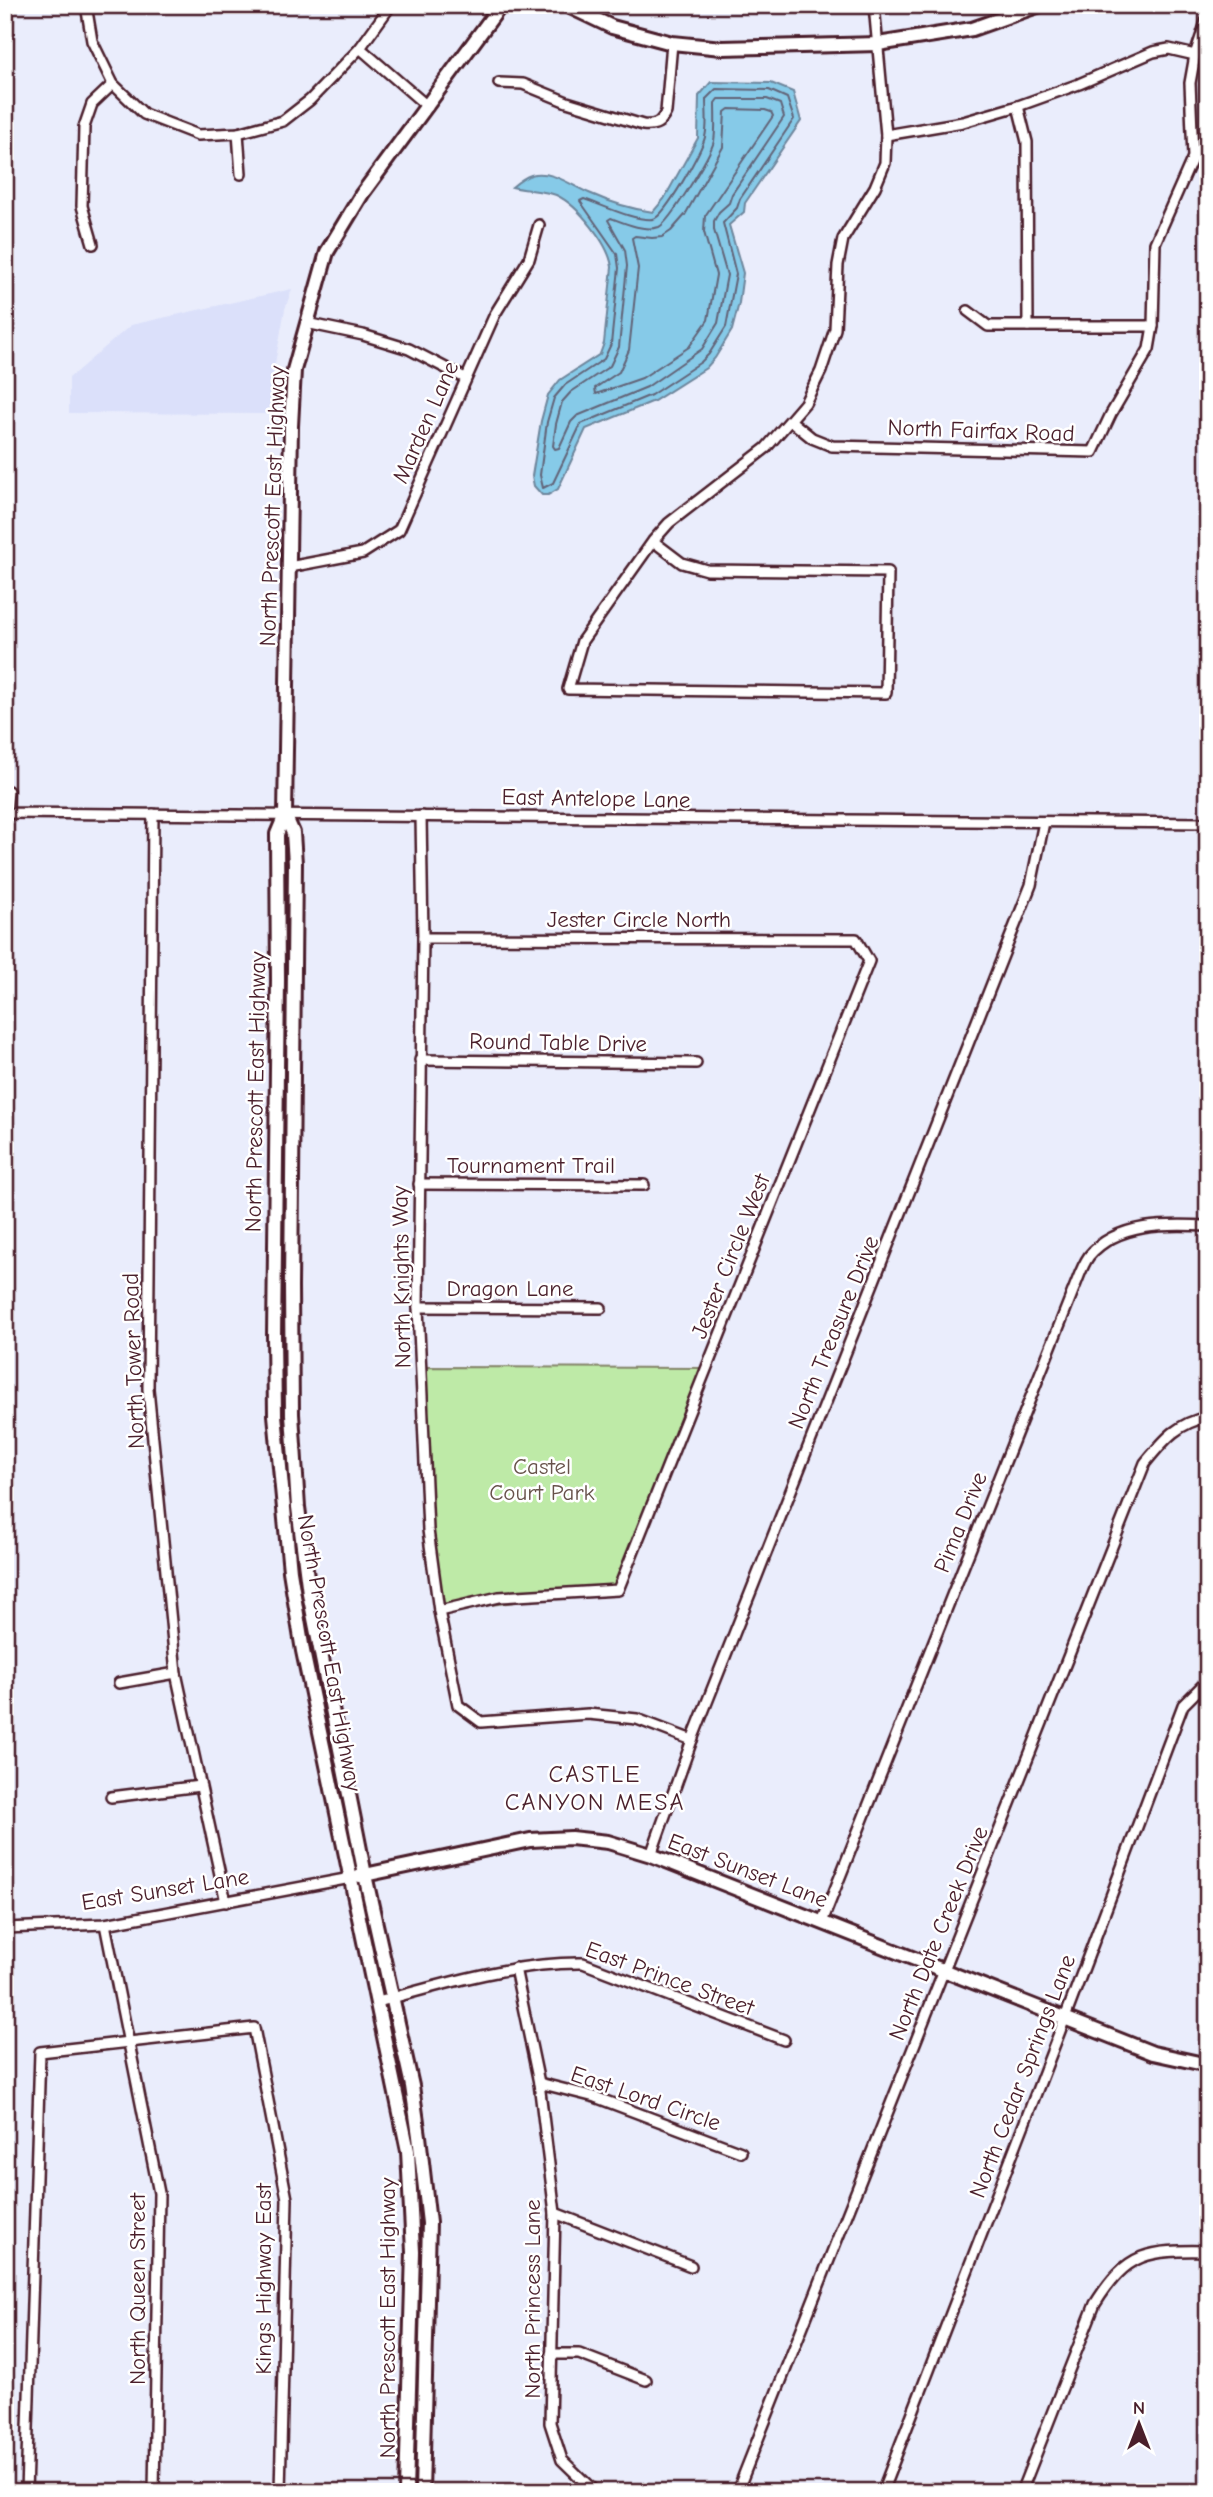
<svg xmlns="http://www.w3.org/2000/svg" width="1213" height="2497" viewBox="0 0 1213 2497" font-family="'Comic Neue',sans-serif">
	<rect width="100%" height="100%" fill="#eaedfc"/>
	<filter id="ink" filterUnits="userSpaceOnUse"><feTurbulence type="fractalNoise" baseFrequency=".0143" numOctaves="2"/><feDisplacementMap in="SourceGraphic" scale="14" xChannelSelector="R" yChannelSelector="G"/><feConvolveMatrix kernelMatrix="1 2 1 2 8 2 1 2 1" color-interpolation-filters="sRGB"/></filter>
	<g filter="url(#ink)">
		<path fill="#dbe0fa" d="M292,289L285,309L272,380L270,414L69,413V378L131,325Z"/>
		<path fill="#beeaa7" stroke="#848469" stroke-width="2" d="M421,1367L706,1368L618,1590L439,1611Z"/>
		<path fill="#86cae8" stroke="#6e869c" stroke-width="2" d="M711,82L771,83L793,92L801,121L745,203L744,212L729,225L743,273L739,303L732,330L715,358L706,368L654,401L586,429L558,489L548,495H542L534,486L532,476L541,421L548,395L560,380L600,354L604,343L612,267C609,244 578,205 556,195C545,191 525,190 512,187C518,182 524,177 531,175C551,169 572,186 589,193C609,202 631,209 653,212L664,199L698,138L699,96Z"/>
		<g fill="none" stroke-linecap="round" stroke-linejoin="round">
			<g stroke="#626377" stroke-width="2">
				<path d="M716,89L769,90L787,98L794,119L740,199L737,208L723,223L736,274L726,327L709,354L701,362L651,395L581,424L553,483L543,488L540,475L547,422L554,398L565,385L604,359L611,344L619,268L617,254L580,201L584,199C602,205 634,221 653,219C664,218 703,149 705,137C708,125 706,111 706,99Z"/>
				<path d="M718,99H767L780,104L784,117L732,194L729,203L719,212L714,221V230L727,275L718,323L702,349L647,387L577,416L571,422L559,448L555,449L553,446L556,424L562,402L571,392L610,366L619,347L627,266L625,250L608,220L611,218C624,223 645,232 659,227C670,222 711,154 714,141C716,129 715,115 715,103Z"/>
				<path d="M729,109L765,110L771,112L773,116L705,216L704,232L716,275L708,320L689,347L642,378L596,394L595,388L619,372L629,350L638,268L632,238L635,236L652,238L662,237L671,231L685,215L723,147L725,112Z"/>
			</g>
			<defs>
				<g id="street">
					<path d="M86,5L92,41L113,84L144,114L198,135L238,133L283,121L310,100L360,48L391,5"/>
					<path d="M360,48L428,107"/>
					<path d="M499,83L523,84L567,102L643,125C656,126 661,123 666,112L672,43"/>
					<path d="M1018,106L1027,142L1028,326"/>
					<path d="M238,133L241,174"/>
					<path d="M886,135L963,122L1018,106L1079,84L1153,52L1169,49L1195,55"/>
					<path d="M93,244L82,206L84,127L92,104L113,84"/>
					<path d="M968,311L988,326H1153"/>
					<path d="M306,323L363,335L409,349L465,378"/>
					<path d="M791,421L812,438L832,446L1093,452L1111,414L1149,349L1153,326L1155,243L1193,157L1190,83L1195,55L1208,16"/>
					<path d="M653,541L682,563L707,570L888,572L886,693L568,689L582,641L653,541L669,523L766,448L805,403L821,371L835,329L838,265L843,239L875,187L885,163L886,135L874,5"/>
					<path d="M289,567L363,553L399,530L495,314L529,259L539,225"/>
					<path d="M8,791L6,813L1208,823"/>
					<path d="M153,814L148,1389L176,1673L226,1902"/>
					<path d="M421,816L423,938L418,1307L428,1530L439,1611L458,1705L481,1722L588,1714L637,1719L692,1740"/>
					<path d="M5,855L6,813"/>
					<path d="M423,938L856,939L869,961L618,1590L499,1597L439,1611"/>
					<path d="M420,1060L696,1063"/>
					<path d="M419,1184L644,1185"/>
					<path d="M418,1307L601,1308"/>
					<path d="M119,1683L176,1673"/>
					<path d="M111,1797L200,1786"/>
					<path d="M651,1855L692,1740L1031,885L1044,822"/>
					<path d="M822,1922L1077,1281C1080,1273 1084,1263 1089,1256C1117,1222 1169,1224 1208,1226"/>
					<path d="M105,1924L159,2193L154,2492"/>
					<path d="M5,1928L105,1924L356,1877"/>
					<path d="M515,1968L539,2083L555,2213L550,2423L562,2460L595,2492"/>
					<path d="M378,2002C442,1984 517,1962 583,1963L784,2040"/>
					<path d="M539,2083L595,2097L741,2152"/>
					<path d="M555,2213L691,2266"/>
					<path d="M551,2354H579L646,2380"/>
					<path d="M26,2492L40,2052L254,2028L287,2199L280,2492"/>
					<path d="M737,2492L1145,1463C1164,1440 1177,1423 1208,1417"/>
					<path d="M882,2492L1065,2018L1183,1705L1202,1686L1208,1683"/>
					<path d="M1021,2492L1095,2304C1128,2251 1148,2250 1208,2251"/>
				</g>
				<g id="secondary">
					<path d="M566,5L612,27L672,43L722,48L878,44L972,29L1040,5"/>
					<path d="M285,815L293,833L295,863L291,1287L292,1414L298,1507L309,1593L365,1875L412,2086L419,2136L429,2223L422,2492"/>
					<path d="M360,1876L530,1840L571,1838L608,1842L651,1855L1153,2053L1208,2065"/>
					<path d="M406,2492L413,2252L408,2151L303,1651L290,1571L275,1415L274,1336L278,980L277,834L285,815L291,426L294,370L327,252L362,194L501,5"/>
				</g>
			</defs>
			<use href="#street" stroke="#4a1f2b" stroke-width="14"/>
			<use href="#secondary" stroke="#4a1f2b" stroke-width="18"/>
			<use href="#street" stroke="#fff" stroke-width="9"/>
			<use href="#secondary" stroke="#fff" stroke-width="12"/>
		</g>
	</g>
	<g text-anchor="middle" stroke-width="5" stroke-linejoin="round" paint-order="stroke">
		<g font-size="23" fill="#4a1f2b" stroke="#fff">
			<text transform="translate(425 422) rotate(-66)" y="8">Marden Lane</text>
			<text transform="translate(981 430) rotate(2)" y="8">North Fairfax Road</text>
			<text transform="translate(272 506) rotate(-88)" y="8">North Prescott East Highway</text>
			<text transform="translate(596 798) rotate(1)" y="8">East Antelope Lane</text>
			<text x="639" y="927">Jester Circle North</text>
			<text transform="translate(558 1042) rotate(1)" y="8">Round Table Drive</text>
			<text transform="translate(255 1092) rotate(-89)" y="8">North Prescott East Highway</text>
			<text x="531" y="1173">Tournament Trail</text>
			<text transform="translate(730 1256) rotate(-68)" y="8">Jester Circle West</text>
			<text transform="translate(401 1277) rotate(-91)" y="8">North Knights Way</text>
			<text x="510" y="1296">Dragon Lane</text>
			<text transform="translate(833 1332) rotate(-68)" y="8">North Treasure Drive</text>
			<text transform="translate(133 1361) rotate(-92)" y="8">North Tower Road</text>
			<text transform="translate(960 1522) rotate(-68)" y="8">Pima Drive</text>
			<text transform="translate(330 1653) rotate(80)" y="8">North Prescott East Highway</text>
			<text transform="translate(748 1870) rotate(21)" y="8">East Sunset Lane</text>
			<text transform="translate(165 1889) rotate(-9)" y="8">East Sunset Lane</text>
			<text transform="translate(938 1933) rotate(-68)" y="8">North Date Creek Drive</text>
			<text transform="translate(670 1978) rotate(20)" y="8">East Prince Street</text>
			<text transform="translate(1022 2076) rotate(-69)" y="8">North Cedar Springs Lane</text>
			<text transform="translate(646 2098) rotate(19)" y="8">East Lord Circle</text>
			<text transform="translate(263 2279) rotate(-90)" y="8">Kings Highway East</text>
			<text transform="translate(137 2289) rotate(-90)" y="8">North Queen Street</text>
			<text transform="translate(532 2299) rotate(-90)" y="8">North Princess Lane</text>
			<text transform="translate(387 2318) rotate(-90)" y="8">North Prescott East Highway</text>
		</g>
		<g font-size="23" fill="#67524a" stroke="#fff">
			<text x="542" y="1474">Castel<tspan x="542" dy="26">Court Park</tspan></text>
		</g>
		<g font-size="24" letter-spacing="2" fill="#4a1f2b" stroke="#fff">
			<text x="595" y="1782">CASTLE<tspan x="595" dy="28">CANYON MESA</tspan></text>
		</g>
	</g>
	<rect width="1213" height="2497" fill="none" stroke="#fff" stroke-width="28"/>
	<rect x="14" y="14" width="1185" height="2469" fill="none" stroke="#4a1f2b" stroke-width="2.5" filter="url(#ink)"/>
	<g transform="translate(1139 2424)" stroke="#ffffff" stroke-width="5" paint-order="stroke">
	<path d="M0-5L12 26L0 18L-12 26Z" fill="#4a1f2b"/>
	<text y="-10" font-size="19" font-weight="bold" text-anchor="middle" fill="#4a1f2b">N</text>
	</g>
</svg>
